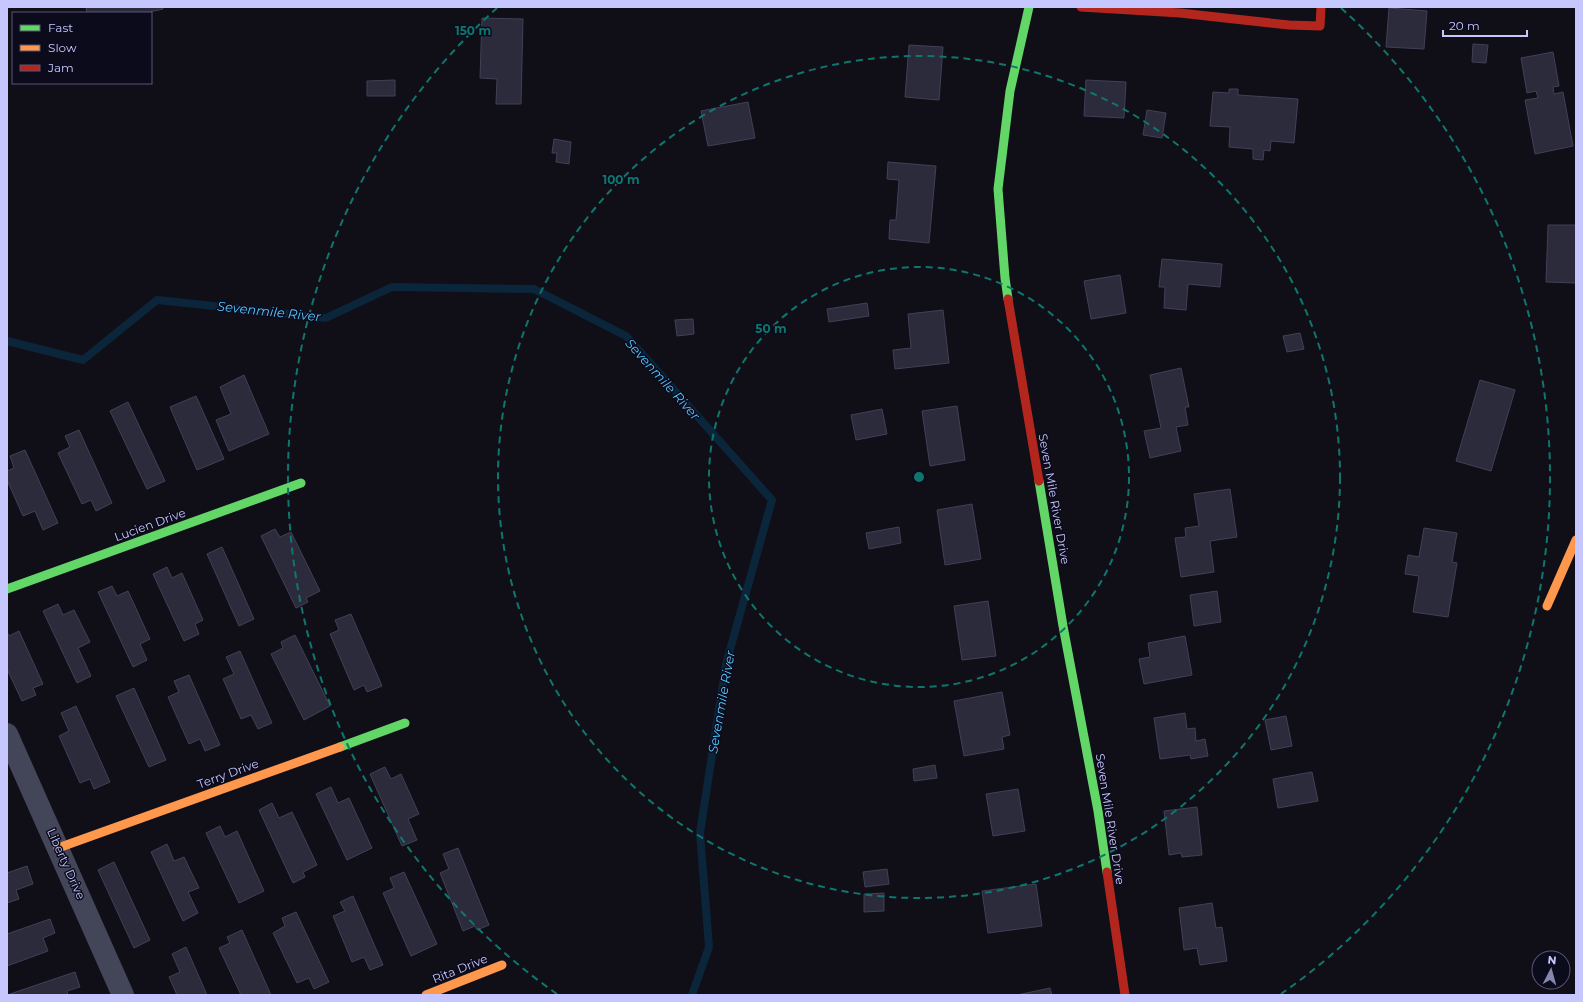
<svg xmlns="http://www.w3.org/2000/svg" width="1583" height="1002" viewBox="0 0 1583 1002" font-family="Montserrat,sans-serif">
	<rect width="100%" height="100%" fill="#100f18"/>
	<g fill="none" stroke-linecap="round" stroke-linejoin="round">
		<path stroke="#0b253b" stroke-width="8" d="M7,341L83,360L157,300L326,318L392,287L534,289L626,336L772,500L726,664L700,833L709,947L692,995"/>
	</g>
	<g fill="#2c2b3b" stroke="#414057">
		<path d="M86,7H163V9L145,13H87Z"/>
		<path d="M1389,8L1427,11L1424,49L1386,47Z"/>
		<path d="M482,18L523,19L521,104H496L497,79L480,78Z"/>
		<path d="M1473,44L1488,45L1486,63L1472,62Z"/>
		<path d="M909,45L943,47L939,100L905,97Z"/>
		<path d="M1553,52L1559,86L1553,87L1554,94L1563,92L1573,146L1535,154L1525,100L1538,98L1536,91L1527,93L1521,58Z"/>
		<path d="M395,80V96H367V81Z"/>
		<path d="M1086,80L1126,82L1124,118L1084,116Z"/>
		<path d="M1229,89H1238V95L1298,99L1294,143L1271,141L1270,151L1264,150L1263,160L1253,159V149L1229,147L1230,127L1210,126L1213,92L1229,93Z"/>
		<path d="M748,102L755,138L708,146L701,111Z"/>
		<path d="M1147,110L1166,113L1162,138L1143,135Z"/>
		<path d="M554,139L571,142L569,164L556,162L557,153H552Z"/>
		<path d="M888,162L936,166L929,243L889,239L890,220H896L899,180L887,179Z"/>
		<path d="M1548,225H1576V283L1546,282Z"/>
		<path d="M1162,259L1222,264L1220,287L1188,284L1186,310L1164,308L1165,287H1159Z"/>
		<path d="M1120,275L1126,313L1091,319L1084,281Z"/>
		<path d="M867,303L869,316L829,322L827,309Z"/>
		<path d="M943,310L949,363L895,369L893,350L911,348L908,314Z"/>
		<path d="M693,319L694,334L677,336L675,320Z"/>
		<path d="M1300,333L1304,349L1287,352L1283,336Z"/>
		<path d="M1181,368L1189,407H1185L1188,425L1176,427L1181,451L1150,458L1144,431L1161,428L1150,375Z"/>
		<path d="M244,375L269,434L229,451L216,420L231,414L220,387Z"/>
		<path d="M1480,380L1515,390L1491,471L1456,461Z"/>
		<path d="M196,396L224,459L197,470L170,407Z"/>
		<path d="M128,402L165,481L147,489L110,411Z"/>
		<path d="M957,406L965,460L930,466L922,411Z"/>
		<path d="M882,409L887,434L856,440L851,415Z"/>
		<path d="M79,430L112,503L96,511L91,500L82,504L58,453L70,447L65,436Z"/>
		<path d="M25,450L58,523L43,530L35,511L23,516L7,480V471L14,468L10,456Z"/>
		<path d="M1230,489L1237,537L1210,541L1214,572L1181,577L1175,538L1186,537L1185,528L1199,526L1194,494Z"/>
		<path d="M972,504L981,559L945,565L937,510Z"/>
		<path d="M899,527L901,543L869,549L866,533Z"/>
		<path d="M1424,528L1457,533L1452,562L1457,563L1448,617L1413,612L1419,576L1405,574L1408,555L1419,557Z"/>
		<path d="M275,529L280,537L291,532L320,591L306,598L308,602L296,608L261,536Z"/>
		<path d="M222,547L254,619L239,626L207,554Z"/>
		<path d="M167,567L172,578L182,573L203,620L195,624L199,634L184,641L153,574Z"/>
		<path d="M112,586L117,596L128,591L150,639L140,644L147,660L133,667L98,592Z"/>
		<path d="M1217,591L1221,622L1194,626L1190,595Z"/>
		<path d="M988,601L996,656L962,660L954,606Z"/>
		<path d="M58,604L63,615L74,610L90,642L78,648L91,676L77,683L43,611Z"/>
		<path d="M351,614L382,686L367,692L364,685L354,690L330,634L339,630L335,620Z"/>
		<path d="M19,631L43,684L33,688L36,695L22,701L7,669V632L9,636Z"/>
		<path d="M295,635L330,706L304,720L271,654L283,648L281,642Z"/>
		<path d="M1185,636L1192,675L1144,684L1139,659L1150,657L1148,643Z"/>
		<path d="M240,651L272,723L258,729L251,715L241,719L223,679L234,674L226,657Z"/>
		<path d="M189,675L220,745L205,751L200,739L189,744L168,697L179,692L174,681Z"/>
		<path d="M134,688L166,760L149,767L116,696Z"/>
		<path d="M1002,692L1010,735L1002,737L1004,749L964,756L954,701Z"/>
		<path d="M76,706L110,782L94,789L90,779L80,783L59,736L69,731L61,713Z"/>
		<path d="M1185,713L1187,729L1195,728L1196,741L1205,739L1208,756L1191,759L1190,755L1160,759L1154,718Z"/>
		<path d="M1286,716L1292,746L1271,750L1265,720Z"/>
		<path d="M935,765L937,778L914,781L913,769Z"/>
		<path d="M385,767L391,779L401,774L419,814L408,819L417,840L402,846L370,774Z"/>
		<path d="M1312,772L1318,801L1278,808L1273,779Z"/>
		<path d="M331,787L338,803L349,798L372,848L347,860L316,794Z"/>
		<path d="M1018,789L1025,831L993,836L986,794Z"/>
		<path d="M272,803L279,818L292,812L317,865L303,872L305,877L293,883L259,810Z"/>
		<path d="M1197,807L1202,855L1182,857L1181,853L1169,855L1164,811Z"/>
		<path d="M220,826L225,837L237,831L264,891L239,903L206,833Z"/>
		<path d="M167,844L174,861L184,857L199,888L188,892L198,913L183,921L151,852Z"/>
		<path d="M458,848L489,925L477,930L475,926L463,931L440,873L449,869L443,854Z"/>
		<path d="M114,862L150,940L134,948L98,870Z"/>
		<path d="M27,866L33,884L16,890L19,899L7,903V873Z"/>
		<path d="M887,869L889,884L865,887L863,872Z"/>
		<path d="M404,872L437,944L411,956L383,893L394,888L390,878Z"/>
		<path d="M1036,884L1042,926L988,933L982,891Z"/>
		<path d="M884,893V911L864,912V894Z"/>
		<path d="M353,896L383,965L370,970L364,957L352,962L333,916L345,911L340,902Z"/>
		<path d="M1212,903L1216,928L1222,927L1227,961L1200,965L1197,948L1184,950L1179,908Z"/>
		<path d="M296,912L329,982L314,989L309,978L297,983L273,933L285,926L282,918Z"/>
		<path d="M50,919L55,933L43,938L48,951L7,966V934Z"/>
		<path d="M242,930L271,995H241L219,948L230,943L227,937Z"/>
		<path d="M186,947L207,995H177L169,977L180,972L172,954Z"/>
		<path d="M75,972L80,987L67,991L68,995H7Z"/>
		<path d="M1050,988L1052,995H1017Z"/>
	</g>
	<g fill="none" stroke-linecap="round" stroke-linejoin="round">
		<path stroke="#434559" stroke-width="22" d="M7,734L123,995"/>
		<g stroke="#63d668" stroke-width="9">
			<path d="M1008,299L1005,278L998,189L1010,91L1029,7"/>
			<path d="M1039,481L1063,626L1098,811L1107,872"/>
			<path d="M7,589L301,483"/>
			<path d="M340,747L405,723"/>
		</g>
		<g stroke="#ff974d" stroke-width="9">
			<path d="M1547,606L1576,540"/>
			<path d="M58,848L340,747"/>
			<path d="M426,995L502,965"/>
		</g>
		<g stroke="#b3261e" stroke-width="9">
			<path d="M1081,7L1180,13L1289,25L1320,26L1321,7"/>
			<path d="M1008,299L1039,481"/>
			<path d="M1107,872L1125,995"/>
		</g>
	</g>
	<g fill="none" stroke="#0f766e" stroke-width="2" stroke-dasharray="7 5">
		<circle cx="919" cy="477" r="210"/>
		<circle cx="919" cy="477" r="421"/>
		<path d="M557 994A631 631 0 0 1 497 8M1341 8A631 631 0 0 1 1281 994"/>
	</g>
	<g text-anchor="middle" stroke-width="3" stroke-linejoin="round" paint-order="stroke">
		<g font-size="12" fill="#c6c7ff" stroke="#0c0b1c">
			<text transform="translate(1054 499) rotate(80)" y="4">Seven Mile River Drive</text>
			<text transform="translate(150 525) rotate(-20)" y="4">Lucien Drive</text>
			<text transform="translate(228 774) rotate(-20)" y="4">Terry Drive</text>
			<text transform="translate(1110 819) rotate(81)" y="4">Seven Mile River Drive</text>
			<text transform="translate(66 864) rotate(66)" y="4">Liberty Drive</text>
			<text transform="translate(460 969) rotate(-22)" y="4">Rita Drive</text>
		</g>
		<g font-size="13" font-style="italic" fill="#55c7fe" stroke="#0c0b1c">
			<text transform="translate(269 311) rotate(6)" y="5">Sevenmile River</text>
			<text transform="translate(663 379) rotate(48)" y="5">Sevenmile River</text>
			<text transform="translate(721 702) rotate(-80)" y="5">Sevenmile River</text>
		</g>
	</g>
	<circle cx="919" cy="477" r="6" fill="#0f766e" stroke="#0c0b1c" stroke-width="2"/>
	<g font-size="12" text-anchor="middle" font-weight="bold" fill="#0f766e" stroke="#0c0b1c" stroke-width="3" stroke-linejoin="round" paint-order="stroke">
		<text x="473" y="35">150 m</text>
		<text x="621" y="184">100 m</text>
		<text x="771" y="333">50 m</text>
	</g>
	<rect width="1583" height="1002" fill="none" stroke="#c6c7ff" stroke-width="16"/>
	<rect x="12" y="12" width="140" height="72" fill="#0c0b1c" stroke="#565677"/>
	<rect x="20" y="25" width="20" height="6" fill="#63d668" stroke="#565677"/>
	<text x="48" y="32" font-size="12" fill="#c6c7ff">Fast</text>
	<rect x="20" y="45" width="20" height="6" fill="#ff974d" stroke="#565677"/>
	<text x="48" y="52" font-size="12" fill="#c6c7ff">Slow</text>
	<rect x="20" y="65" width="20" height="6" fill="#b3261e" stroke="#565677"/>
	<text x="48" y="72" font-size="12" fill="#c6c7ff">Jam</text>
	<g transform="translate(1551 970) rotate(6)"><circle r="19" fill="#0c0b1c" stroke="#565677"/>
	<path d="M0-3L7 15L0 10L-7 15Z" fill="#8687ae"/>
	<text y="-6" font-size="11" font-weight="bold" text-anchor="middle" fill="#c6c7ff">N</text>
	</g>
	<path d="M1443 30v6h84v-6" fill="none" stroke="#c6c7ff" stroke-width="2"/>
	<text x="1449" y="30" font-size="12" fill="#c6c7ff" stroke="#0c0b1c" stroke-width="3" paint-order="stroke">20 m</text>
</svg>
